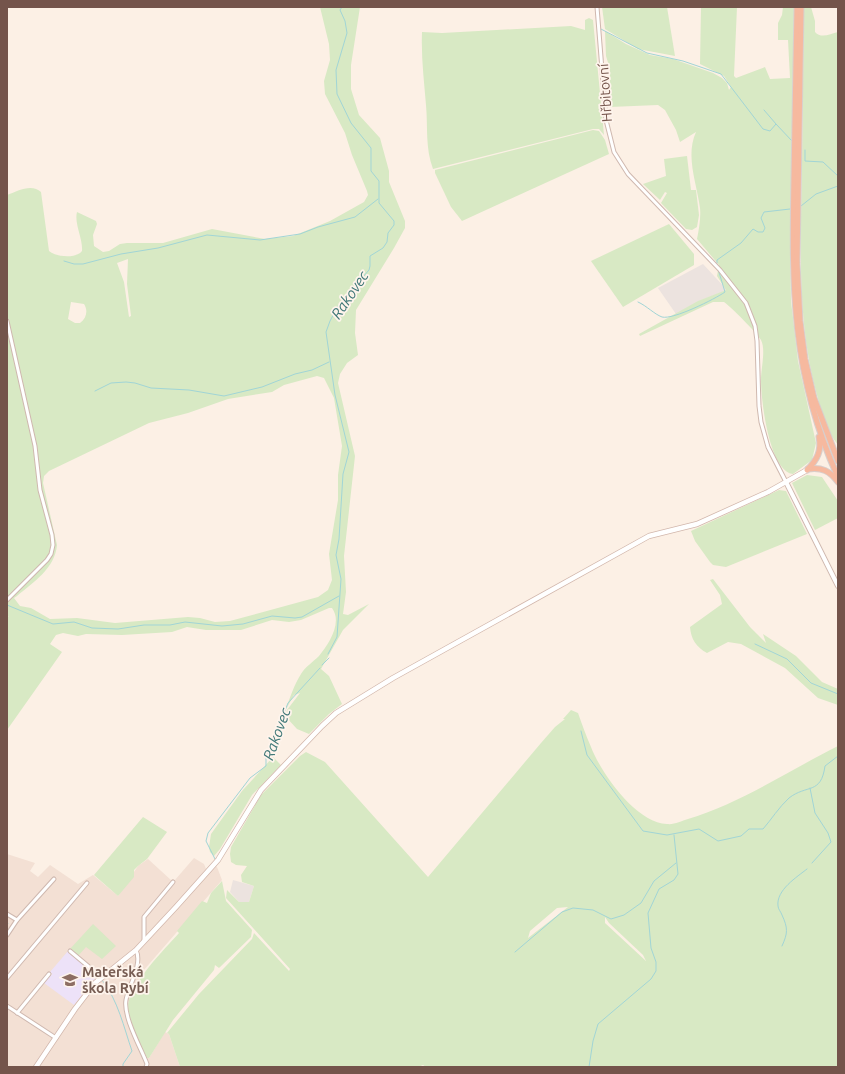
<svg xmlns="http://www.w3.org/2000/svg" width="845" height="1074" viewBox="0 0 845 1074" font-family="Ubuntu,sans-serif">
	<rect width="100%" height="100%" fill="#fcf0e5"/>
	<path fill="#f3e0d4" d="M7,854L35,863L30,871L38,877L50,865L78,884L93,875L118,896L138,866L148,859L172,881L175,880L194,858L204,864L206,869L212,863L217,867L222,880L143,971L126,1006L147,1058H149L165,1032L169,1034L180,1067H7Z"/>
	<g fill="#ece3df">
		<path d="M703,264L727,290L699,301L676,314L658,288Z"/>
		<path d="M233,880L254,886L249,902H239L230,892Z"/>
	</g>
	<path fill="#ede2f8" d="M68,951L97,976L74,1005L44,983L52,974L50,972Z"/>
	<g fill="#d8e9c4" fill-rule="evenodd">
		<path d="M320,7H360L351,65V89L359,115L380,138L389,171V182L405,221V228L394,248L356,310L355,333L358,355L347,363L340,374L338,383L355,456L344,556L346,592L343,614L348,615L369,604L343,630L321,669L329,676L342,704L329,714L309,734L297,729L286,717L287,710L300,693L294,695L285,711C290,698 294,685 301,674C305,667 313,662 319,656C328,645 343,623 332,608H329L301,620L289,622L272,620L241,630H206L187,627L172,632L122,635L86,634L78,636L63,633L56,635L50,644L62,652L7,730V617H9L7,616V195C17,191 32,183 41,192L49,251C56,257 76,259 82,251C83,238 74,224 77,212L96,221L97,224L93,235L94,246L103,252L109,251L120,244L127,243H163L212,229L265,239L293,236L330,221L364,202L368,195L367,191L352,155L345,133L325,94L324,81L330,60L329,44ZM128,259L127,284L131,316L129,317L124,282L117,263ZM71,302L84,304C88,310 87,318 80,323H75L68,319ZM317,376L324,378L334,398L342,446L338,475V500L329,554L332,580L328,590L318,597L230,621L215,622L200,618L188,617L115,623L77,618L50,619L31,608L20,606L14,598L17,596C34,582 55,568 57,545L43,483L44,476L49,471L149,423L188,413L228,399L272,392L284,385Z"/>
		<path d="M602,7H667L675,56L638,49L605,29Z"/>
		<path d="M701,7H737L734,76L736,78L765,67L770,79L790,78L788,40H778V23L782,15L783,7H794L790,243L791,301L798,361L816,443L812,460L793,474C769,471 761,400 761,380C761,368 766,350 761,340C756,332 732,308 724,302H713L640,336L639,334L698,301L726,290L717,276L719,265L697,239C699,229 701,218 700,208C697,184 685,156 696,132L680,142L676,130L665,110L658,105L610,107V69L606,56L605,31L626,44L650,55L673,59L713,73L722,78L727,83L729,90L731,87L724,76L700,64Z"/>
		<path d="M804,7H811L815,21V32C821,39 830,34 838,32V445C826,430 822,413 817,395C796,320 801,241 802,164C803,112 803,59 804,7Z"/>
		<path d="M589,18L593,20L604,135L599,129H593L433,169C425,148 428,127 426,105C424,80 421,57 422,32L442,33L571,26L585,30V20Z"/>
		<path d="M593,130L599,131L605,140L609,154L462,221L451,207L435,173V170Z"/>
		<path d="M687,156L691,190H696L699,215L697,227L692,230L686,229L661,203L667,193L665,192L660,200L643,184L666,176L664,159Z"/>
		<path d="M669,224L694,254V265L623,307L591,261Z"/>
		<path d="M807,475L822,477L838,501V518L815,530L792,483Z"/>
		<path d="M779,490L786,491L807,534L726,567L713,565L710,562L695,541L691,531Z"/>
		<path d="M713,579L750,627L766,643L763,634L796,656L822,682L838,689V705L818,698L785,668L741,644L728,642L707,653C696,647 691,639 690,627L722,604L720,595L710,580Z"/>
		<path d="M571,710L578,713C582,724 586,736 591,747C601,773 636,823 667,824C674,825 681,821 688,819C739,804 790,770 838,746V1067H426L423,1065L418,1067H180L169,1034L167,1033L199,994L252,939L254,933L289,971L290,969L226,898L227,890L239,902H249L254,886L242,882L241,875L247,866L236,865L231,862L230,854L231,847L261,795L300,756L306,752L325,762L428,877L541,743L555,727L565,719H563ZM568,907L528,938L530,931L557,908ZM605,917L609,923L643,955L646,961L605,923Z"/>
		<path d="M273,757L281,765L252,795L220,849L214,856L210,852L209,847L211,834L242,791Z"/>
		<path d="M143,817L167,832L147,859L138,866L134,870V877L118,896L94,875Z"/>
		<path d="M222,881L226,901L252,930L251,937L219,968L215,965L214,970L173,1020L149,1058H147C140,1043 130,1026 128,1009C126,987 165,949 179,933L177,931L202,901L207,903L211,893Z"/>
		<path d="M93,924L116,946L102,959L86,947L78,956L70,949Z"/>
	</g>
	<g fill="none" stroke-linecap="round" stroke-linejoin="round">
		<g stroke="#a1d5d6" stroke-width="1">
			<path d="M599,28L647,53L683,61L721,74L763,129L770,131L776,124L792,141"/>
			<path d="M764,110L776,124"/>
			<path d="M805,150V161L823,162L838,176"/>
			<path d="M801,206L816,194L838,186"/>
			<path d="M64,261L74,264H83L121,254L158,248L207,235L260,240L300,234L318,227L355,217L378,199"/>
			<path d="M717,263V260L741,243L753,229L758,232H763L765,228L761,218L764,212L790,209"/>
			<path d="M638,302C647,306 654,314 662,317C673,320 715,299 725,292L718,269"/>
			<path d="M95,391L111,383L126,382L135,383L151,388L189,390L224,396L262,387L295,374L312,370L329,362"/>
			<path d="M7,605L53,624L74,622L92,628L118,629L144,625H170L185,622L222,626L243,624L272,616L295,618L302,617L339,596"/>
			<path d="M755,644L787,659L811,683L838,694"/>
			<path d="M328,654L337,637L341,579L336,555L339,539L343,474L349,452L335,395L326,332L330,321L338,306L369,270L370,266V256L383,248L387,242L388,233L394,225V221L379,203V181L371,171V148L351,123L337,94L336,70L347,33L345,21L340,10L342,7"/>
			<path d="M322,665L329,658"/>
			<path d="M581,731L587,755L643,831L667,835L699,829L718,841L741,836L749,829H763C771,820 779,807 789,798C807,784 821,795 825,766L838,756"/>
			<path d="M810,788L815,813L828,833L831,842L812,863"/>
			<path d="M215,859L206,841L208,833L250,778L266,766V758L288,703L320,668"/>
			<path d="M7,922L8,923"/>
			<path d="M782,946C788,933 788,928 782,915C781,912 778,909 778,906C776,890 797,877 807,869"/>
			<path d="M515,952L562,912L573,908L593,910L611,919L624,915L641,903L654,881L676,863"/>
			<path d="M102,980C118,1000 124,1028 132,1051L123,1064V1067"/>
			<path d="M589,1067L593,1041L598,1024L651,979L656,971V962L651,948L648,913L659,889L674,880L678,874L674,835"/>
		</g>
		<defs>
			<g id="minor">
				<path d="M597,7L606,120L614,152L628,174L720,270L746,303L755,326L757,341L759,406L761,422L768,447L786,482"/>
				<path d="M7,321L35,446L40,490L52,535L53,545L51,554L47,560L7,600"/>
				<path d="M7,914L17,920"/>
				<path d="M7,935L17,920L54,879"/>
				<path d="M144,940V917L173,882"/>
				<path d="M136,950C143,964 128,987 126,1000C123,1017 141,1048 147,1064L146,1067"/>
				<path d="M70,951L101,977"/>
				<path d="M7,978L87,883"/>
				<path d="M7,1006L56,1038"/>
				<path d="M17,1013L49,974"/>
			</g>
			<path id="tertiary" d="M786,482L838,586"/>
			<path id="secondary" d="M36,1067L75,1009L95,983L136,950L176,907L218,860L261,790L322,726L336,713L393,678L649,536L697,524L768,492L807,470"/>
			<g id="trunk">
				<path d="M797,7C796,64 795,120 794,177C792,286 791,374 838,477"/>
				<path d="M801,7L797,263L800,321L805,359L814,398L838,461"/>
				<path d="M808,469C822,467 830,471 838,482"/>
				<path d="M807,470C817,460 822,451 819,437"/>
			</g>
		</defs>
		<use href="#minor" stroke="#cfb8af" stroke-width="5"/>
		<use href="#tertiary" stroke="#cfb8af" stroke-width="6"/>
		<use href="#secondary" stroke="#d2b7ac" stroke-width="6"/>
		<use href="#trunk" stroke="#d8cfcd" stroke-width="7"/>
		<use href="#minor" stroke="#fff" stroke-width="3"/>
		<use href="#tertiary" stroke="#fff" stroke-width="4"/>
		<use href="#secondary" stroke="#fff" stroke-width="4.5"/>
		<use href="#trunk" stroke="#f6b99f" stroke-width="5"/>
	</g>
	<defs>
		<symbol id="school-bare" viewBox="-9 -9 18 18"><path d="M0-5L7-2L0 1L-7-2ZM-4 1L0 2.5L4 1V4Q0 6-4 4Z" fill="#8d6e63" stroke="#fef4ec" stroke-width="2.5" paint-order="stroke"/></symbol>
	</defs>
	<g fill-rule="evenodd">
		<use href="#school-bare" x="59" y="969" width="22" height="22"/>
	</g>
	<g text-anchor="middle" stroke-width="3.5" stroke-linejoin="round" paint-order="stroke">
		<g font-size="14" fill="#74544b" stroke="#fef4ec">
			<text transform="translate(605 93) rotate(-94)" y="5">Hřbitovní</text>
		</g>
		<g font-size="14" font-weight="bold" fill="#785e54" stroke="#fef4ec" text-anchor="start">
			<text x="82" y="977">Mateřská<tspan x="82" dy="16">škola Rybí</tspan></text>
		</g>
		<g font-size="15" font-style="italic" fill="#407878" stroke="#fef4ec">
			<text transform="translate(350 295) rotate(-56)" y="5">Rakovec</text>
			<text transform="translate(277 734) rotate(-70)" y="5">Rakovec</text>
		</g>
	</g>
	<rect width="845" height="1074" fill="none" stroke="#74544b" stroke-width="16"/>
</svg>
